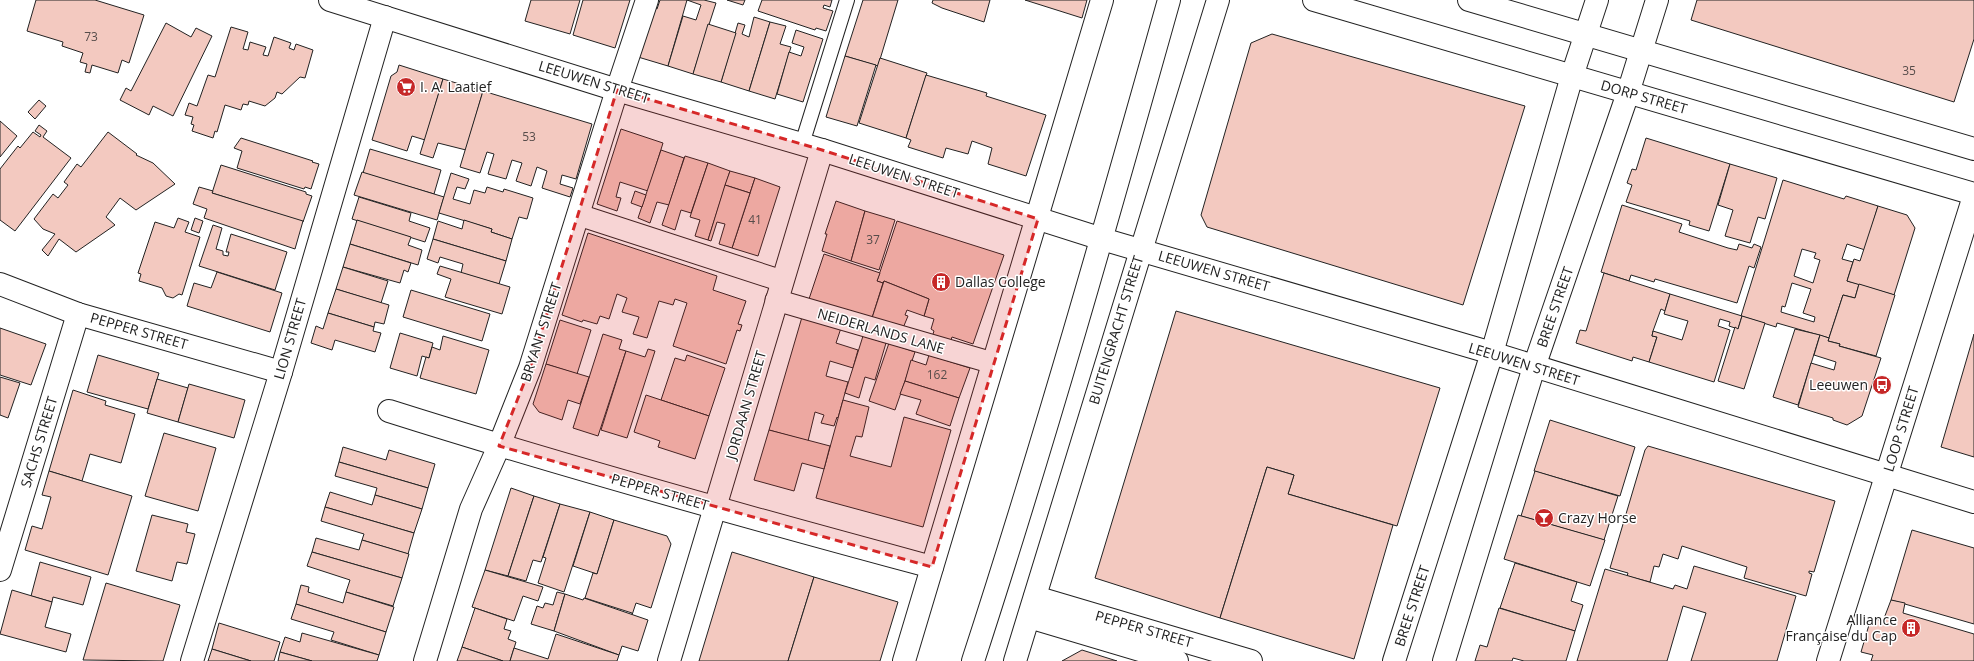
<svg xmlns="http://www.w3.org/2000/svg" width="1974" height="661" viewBox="0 0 1974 661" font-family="'Open Sans',sans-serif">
	<rect width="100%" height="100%" fill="#fff"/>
	<g fill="#f3c9c0" stroke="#222" fill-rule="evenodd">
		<path d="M36,0H95L144,15L129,63L122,60L118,73L92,65L90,73L85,72L87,64L80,62L83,53L62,46L63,42L27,31Z"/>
		<path d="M531,0H580L570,34L525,21Z"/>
		<path d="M583,0H630L615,48L573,35Z"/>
		<path d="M660,0H687L668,66L638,57L654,7L657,9Z"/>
		<path d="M687,0H704L716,3L693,74L668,66L683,16L696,20L701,5Z"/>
		<path d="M727,0H745L743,5Z"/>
		<path d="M762,0H832L830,7L824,5L823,8L833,11L826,31L816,28L815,30L758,11Z"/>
		<path d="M863,0H898L878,66L845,56Z"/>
		<path d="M933,0H990L984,22L942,8L932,3Z"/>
		<path d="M1025,0H1087L1082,18Z"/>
		<path d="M1697,0H1974V39L1954,102L1691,20Z"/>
		<path d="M754,17L770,22L749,91L721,82L738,23L745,25L742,34L749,37Z"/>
		<path d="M770,22L786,26L780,44L791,47L775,99L749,91Z"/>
		<path d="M166,23L191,37L196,28L212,36L173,116L153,106L149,115L120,100L126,88L131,91Z"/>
		<path d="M708,24L736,33L721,82L693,74Z"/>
		<path d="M231,27L248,32L243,49L248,50L250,42L266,47L263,55L268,56L274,37L291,43L289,48L294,50L296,44L313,50L305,78L300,77L282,94L277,92L275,98L265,106L249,101L248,105L243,104L241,110L225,105L217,132L215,131L213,138L192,131L194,125L191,124L193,117L185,115L189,103L197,106L208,75L215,77Z"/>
		<path d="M796,30L823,39L803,102L777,94L789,52L801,56L804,47L792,43Z"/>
		<path d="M1272,34L1525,106L1463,305L1207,227L1201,215L1251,43Z"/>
		<path d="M845,56L876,65L857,126L826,117Z"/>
		<path d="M880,58L927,73L906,138L859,123Z"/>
		<path d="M399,65L443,79L425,140L412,136L407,151L372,140L391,76L397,72Z"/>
		<path d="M926,75L987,93L986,96L1046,115L1026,176L988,164L992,148L972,141L968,154L946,148L943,158L908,147L911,140L906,138Z"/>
		<path d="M443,79L483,91L466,150L438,143L433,158L420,154Z"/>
		<path d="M483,91L592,124L576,179L562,175L560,184L573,188L570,197L542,188L547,171L537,167L531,186L516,181L522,163L512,160L506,179L488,174L494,154L487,152L480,173L460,167Z"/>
		<path d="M39,100L46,106L35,119L28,112Z"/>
		<path d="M0,121L17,136L0,157Z"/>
		<path d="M39,125L47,131L43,137L71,158L15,231L0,220V169L18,146L20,148L33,132L40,137L41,135L35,131Z"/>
		<path d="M621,129L663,143L648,191L620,182L616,197L621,198L617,211L597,204Z"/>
		<path d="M108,132L137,154L136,155L153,163L175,184L136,210L120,198L106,217L115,225L76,252L59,239L48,256L42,250L55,234L43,229L34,219L53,194L58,198L68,185L64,182L77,164L81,167Z"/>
		<path d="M241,138L313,161L312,162L319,164L311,189L305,187L304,189L237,168L242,151L234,148Z"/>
		<path d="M1646,138L1730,164L1709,231L1689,225L1690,221L1626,202L1632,185L1627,183L1632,169L1636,170Z"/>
		<path d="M370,149L441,170L434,194L363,173Z"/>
		<path d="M661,150L684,158L669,205L657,202L650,223L638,218Z"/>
		<path d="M685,156L708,163L691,213L681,210L675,230L662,225Z"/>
		<path d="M708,163L730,171L708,240L695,236L700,220L690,217Z"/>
		<path d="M1730,164L1777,178L1765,219L1758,217L1750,243L1725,236L1733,210L1718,205Z"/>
		<path d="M221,165L306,192V194L312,196L303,222L212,193Z"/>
		<path d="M730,171L755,178L750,193L725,185Z"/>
		<path d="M362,172L444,197L437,220L354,195Z"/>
		<path d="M451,173L469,179L465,189L457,187L453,199L470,204L474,190L485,193L487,187L503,192L504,189L533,198L527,219L519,217L512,239L491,232L492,229L439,213Z"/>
		<path d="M755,178L780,187L758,256L732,248Z"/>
		<path d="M1783,180L1844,199L1846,196L1878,206L1865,250L1847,244L1842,259L1853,262L1847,281L1859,284L1855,298L1843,295L1829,338L1777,323L1776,327L1741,316ZM1802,249L1816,253L1814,258L1820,260L1813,283L1794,276ZM1792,283L1811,289L1803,313L1815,317L1814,322L1781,312L1782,306L1785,307Z"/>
		<path d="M725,185L750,193L732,248L719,244L725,224L717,222L711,241L708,240Z"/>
		<path d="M199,187L213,191L212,193L303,221L295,249L204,218L207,209L193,204Z"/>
		<path d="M635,191L646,195L642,207L631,203Z"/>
		<path d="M359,197L411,213L409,221L430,228L425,242L352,219Z"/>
		<path d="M836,201L865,211L851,261L822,251L827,234H825Z"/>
		<path d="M1622,205L1682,224L1679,232L1728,248L1737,250L1739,244L1752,248L1754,244L1761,247L1754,268L1749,266L1737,303L1655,279L1654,282L1631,275L1629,281L1601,272Z"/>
		<path d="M1878,206L1907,215L1915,228L1894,295L1847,281L1854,259L1860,261Z"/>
		<path d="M865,211L895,220L879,270L851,261Z"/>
		<path d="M178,218L189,222L185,232L200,237L182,295L179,294L173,298L166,296L162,288L139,281L141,274L138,273L155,222L174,228Z"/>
		<path d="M195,218L203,221L199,233L191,230Z"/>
		<path d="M357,220L411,237L408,245L422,250L418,265L350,244Z"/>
		<path d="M464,220L492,229L491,232L512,239L506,261L433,239L438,221L462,229Z"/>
		<path d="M897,221L1004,255L973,344L952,337L950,343L932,337L934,331L931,329L934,319L924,316L929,299L884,281L883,283L877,281Z"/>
		<path d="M213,225L222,228L216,249L223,251V255L228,256L229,252H226L231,234L287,252L275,290L199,266Z"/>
		<path d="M588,233L717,276L713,290L746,301L738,324L742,325L740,331L737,330L726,364L673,346L687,303L675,299L673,305L659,301L647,338L633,334L639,317L622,312L627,298L617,294L609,319L600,316L597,324L583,320L582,322L562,315Z"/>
		<path d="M433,239L506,261L499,284L461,273L463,264L440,257L438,263L427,259Z"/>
		<path d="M350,244L411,263L408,272L404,270L400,283L343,267Z"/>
		<path d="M824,254L880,273L877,281L883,283L872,318L809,299Z"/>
		<path d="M440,266L510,287L502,314L445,297L451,279L437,274Z"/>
		<path d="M343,267L388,281L381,303L336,289Z"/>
		<path d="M217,272L282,293L270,332L187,306L194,283L211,288Z"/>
		<path d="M1604,273L1670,294L1665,311L1661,309L1653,331L1652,336L1657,337L1649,362L1633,357L1632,361L1576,343L1580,330L1586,331Z"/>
		<path d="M884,281L929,299L924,316L907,310L905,315L908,316L903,328L872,318Z"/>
		<path d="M1859,284L1895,295L1876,356L1839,346L1840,344L1828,341L1843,295L1855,298Z"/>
		<path d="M336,289L389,305L384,324L375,322L374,327L328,313Z"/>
		<path d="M411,290L490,314L482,341L403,317Z"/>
		<path d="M1670,294L1742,316L1738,329L1729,326L1730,322L1720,319L1718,326L1730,330L1714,382L1649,362L1657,337L1652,336L1653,331L1682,340L1688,321L1664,314Z"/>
		<path d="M1176,311L1440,388L1397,526L1288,494L1294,475L1267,467L1220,618L1095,578Z"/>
		<path d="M328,313L374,327L373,331L381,333L375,352L335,340L332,350L311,343L316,326L323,329Z"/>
		<path d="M1742,316L1765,323L1744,389L1718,381L1735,327L1738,329Z"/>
		<path d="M802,317L841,328L836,343L858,350L853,368L830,361L826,376L848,382L838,418L837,417L834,426L821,423L824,415L815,412L808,441L769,430Z"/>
		<path d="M560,320L591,330L577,374L546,364Z"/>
		<path d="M0,328L46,344L31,385L0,375Z"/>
		<path d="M1795,329L1820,335L1798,405L1773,397Z"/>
		<path d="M400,333L433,343L429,358L422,356L417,376L390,368Z"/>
		<path d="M603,334L622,340L619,349L626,351L598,436L573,428Z"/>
		<path d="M1974,334V457L1941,447Z"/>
		<path d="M1820,335L1829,338L1828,341L1840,344L1839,346L1881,358L1862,416L1847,425L1833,420V418L1798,407L1811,363L1834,370L1836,362L1814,355Z"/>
		<path d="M443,336L489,350L476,394L420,378L426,357L429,358L432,347L440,350Z"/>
		<path d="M863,336L886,343L875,380L865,377L859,398L845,393Z"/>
		<path d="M889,343L915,352L895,410L869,401Z"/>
		<path d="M648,349L655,351L627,438L601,430L626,351L645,357Z"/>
		<path d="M98,355L159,373L148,409L87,392Z"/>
		<path d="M687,355L725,368L709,416L661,400L675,358L685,361Z"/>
		<path d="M929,355L970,368L959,398L905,381L911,360L926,365Z"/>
		<path d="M546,364L589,377L580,404L568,400L562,420L539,412L533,404Z"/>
		<path d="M0,377L20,383L8,418L0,415Z"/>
		<path d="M157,379L188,388L178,422L147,413Z"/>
		<path d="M905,381L959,398L950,426L916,414L921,400L900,394Z"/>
		<path d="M189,384L245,400L234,438L178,422Z"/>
		<path d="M73,390L106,401L105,405L135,414L121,463L90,454L82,481L49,471Z"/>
		<path d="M646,395L709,416L695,459L658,447L660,441L634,432Z"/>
		<path d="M843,400L869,407L862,437L856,436L850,456L891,467L904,417L951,430L923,527L816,498Z"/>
		<path d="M1550,420L1635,447L1620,496L1534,471Z"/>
		<path d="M769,430L830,446L824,469L802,463L794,491L754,480Z"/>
		<path d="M164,433L216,448L198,511L145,496Z"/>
		<path d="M1648,446L1835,501L1814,572L1809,571V573L1812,574L1806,596L1744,578L1747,567L1682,546L1678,559L1663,554L1659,567L1654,566L1650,582L1627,576L1628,573L1610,568L1645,450Z"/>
		<path d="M343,447L386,460L389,450L435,464L428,488L339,462Z"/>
		<path d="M339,462L428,488L422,509L375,495L377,488L335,476Z"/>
		<path d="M1267,467L1294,475L1288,494L1393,525L1354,659L1220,618Z"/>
		<path d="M49,471L132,496L108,575L25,550L32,526L42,529L51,497L42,495Z"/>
		<path d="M1535,471L1618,496L1604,540L1521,516Z"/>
		<path d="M511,488L534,496L508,576L485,570Z"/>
		<path d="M330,492L372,505L375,495L422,509L414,533L325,507Z"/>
		<path d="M534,496L560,504L541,562L533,560L526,581L508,576Z"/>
		<path d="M560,504L590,512L564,592L538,583L546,558L543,557Z"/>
		<path d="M325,507L414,533L408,554L362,540L364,534L321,521Z"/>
		<path d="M590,512L614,520L597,574L573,566Z"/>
		<path d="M152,515L188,524L186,532L195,534L187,564L177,562L172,581L136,571Z"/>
		<path d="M1518,515L1605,540L1590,586L1504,559Z"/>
		<path d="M614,520L667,536L671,544L651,608L636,603L632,615V613L585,598L593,573L597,574Z"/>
		<path d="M1912,530L1974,548V624L1891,600Z"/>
		<path d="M316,538L359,550L362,540L409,554L402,578L312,552Z"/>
		<path d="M312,552L402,578L393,606L346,592L350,580L307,566Z"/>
		<path d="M732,552L814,577L788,661H699Z"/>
		<path d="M40,562L91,577L83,605L53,597L52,602L31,596Z"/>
		<path d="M1515,563L1577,582L1571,601L1583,605L1575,631L1500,608Z"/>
		<path d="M1694,566L1796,596L1777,661H1691L1706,613L1683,606L1667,661H1577L1605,569L1673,589L1675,585L1687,589Z"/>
		<path d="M485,570L543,587L538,601L523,596L514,621L472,607Z"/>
		<path d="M814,577L898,602L880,661H788Z"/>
		<path d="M106,583L180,605L163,661L83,660Z"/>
		<path d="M301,585L309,587L308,592L343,603L346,592L394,607L386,632L296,604Z"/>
		<path d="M12,590L52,602L45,627L71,634L66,652L0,634Z"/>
		<path d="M557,592L565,594L554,631L531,624L537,606L543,608L545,603L553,605Z"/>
		<path d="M565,594L583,600L584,598L648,620L638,651L622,646L619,655L554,631Z"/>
		<path d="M1891,600L1905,603L1903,613L1974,634V661H1871L1873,655L1861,652L1871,618L1883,621Z"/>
		<path d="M296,604L386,632L379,655L331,640L334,632L291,619Z"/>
		<path d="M475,608L507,619L504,629L511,631L508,639L516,642L510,661H503L462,647Z"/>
		<path d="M1499,608L1575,631L1566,661H1524L1513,658L1512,661H1475L1480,645L1487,647Z"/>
		<path d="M219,623L280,642L274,661H251L212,649Z"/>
		<path d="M302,633L379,655L377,661H312L280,652L285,637L300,642Z"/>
		<path d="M556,634L619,655L617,661H510L514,648L548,659Z"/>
		<path d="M462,647L503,661H457Z"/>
		<path d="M212,649L251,661H208Z"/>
		<path d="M1082,650L1117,661H1062Z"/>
		<path d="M280,652L312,661H278Z"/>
	</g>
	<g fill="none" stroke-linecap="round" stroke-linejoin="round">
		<defs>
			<path id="service" d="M802,144L847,0"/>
			<g id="pedestrian">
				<path d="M579,215L782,281"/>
				<path d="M776,300L986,361"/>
			</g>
			<g id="minor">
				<path d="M330,0L617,90L822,150L1102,239L1492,353L1974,502"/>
				<path d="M1314,0L1974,194"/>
				<path d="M1469,0L1974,149"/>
				<path d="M0,284L78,314L281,372"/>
				<path d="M389,411C569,468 750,518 932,567"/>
				<path d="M0,570L78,314"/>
				<path d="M1035,597L1251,661"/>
				<path d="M1029,617L1177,661"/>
				<path d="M192,661L281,372L385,17"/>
				<path d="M425,661L471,509L499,446L530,368L617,90L647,0"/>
				<path d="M669,661L822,150"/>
				<path d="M904,661L1102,0"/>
				<path d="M1394,661L1492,353L1572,76L1597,0"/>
				<path d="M1444,661L1534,367L1628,93L1657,0"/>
			</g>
			<path id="tertiary" d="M1828,661L1974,196"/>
			<g id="primary">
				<path d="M973,661C1044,443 1107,221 1169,0"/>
				<path d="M1015,661L1218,0"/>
			</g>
		</defs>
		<use href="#service" stroke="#222" stroke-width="16"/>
		<use href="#pedestrian" stroke="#222" stroke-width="23"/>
		<use href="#minor" stroke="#222" stroke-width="24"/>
		<use href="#tertiary" stroke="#222" stroke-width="24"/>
		<use href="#primary" stroke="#222" stroke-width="24"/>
		<use href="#service" stroke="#fff" stroke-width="14"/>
		<use href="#pedestrian" stroke="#fff" stroke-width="21"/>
		<use href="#minor" stroke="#fff" stroke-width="22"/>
		<use href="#tertiary" stroke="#fff" stroke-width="22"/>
		<use href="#primary" stroke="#fff" stroke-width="22"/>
	</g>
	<path fill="#d62828" fill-opacity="0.2" stroke="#d62828" stroke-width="3" stroke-dasharray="8 5" stroke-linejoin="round" d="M617,90L822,150L1038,219L932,567L499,446L530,368Z"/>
	<defs>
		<symbol id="supermarket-disc" viewBox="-11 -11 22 22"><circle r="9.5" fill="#c62828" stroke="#fff"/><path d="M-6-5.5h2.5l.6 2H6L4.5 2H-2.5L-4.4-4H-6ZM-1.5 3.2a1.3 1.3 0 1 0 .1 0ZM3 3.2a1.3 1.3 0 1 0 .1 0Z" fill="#fff"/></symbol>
		<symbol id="building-disc" viewBox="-11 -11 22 22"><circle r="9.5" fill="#c62828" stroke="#fff"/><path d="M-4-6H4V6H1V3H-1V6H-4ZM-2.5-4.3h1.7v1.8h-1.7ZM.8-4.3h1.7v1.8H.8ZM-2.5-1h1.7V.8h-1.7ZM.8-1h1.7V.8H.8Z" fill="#fff"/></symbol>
		<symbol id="bus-disc" viewBox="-11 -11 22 22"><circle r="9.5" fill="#c62828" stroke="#fff"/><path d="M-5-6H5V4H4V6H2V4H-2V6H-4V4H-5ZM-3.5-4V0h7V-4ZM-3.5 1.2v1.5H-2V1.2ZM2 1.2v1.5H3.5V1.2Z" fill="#fff"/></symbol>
		<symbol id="bar-disc" viewBox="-11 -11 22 22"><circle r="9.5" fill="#c62828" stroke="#fff"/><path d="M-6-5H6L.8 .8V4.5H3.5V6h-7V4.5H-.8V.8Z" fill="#fff"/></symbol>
	</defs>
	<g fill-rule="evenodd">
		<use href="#supermarket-disc" x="395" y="76" width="22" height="22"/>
		<use href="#building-disc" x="930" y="271" width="22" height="22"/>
		<use href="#bus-disc" x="1871" y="374" width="22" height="22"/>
		<use href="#bar-disc" x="1533" y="507" width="22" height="22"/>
		<use href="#building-disc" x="1900" y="617" width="22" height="22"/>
	</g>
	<g text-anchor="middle" stroke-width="3" stroke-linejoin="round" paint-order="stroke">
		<g font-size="12" fill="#564c4a">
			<text x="91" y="41">73</text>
			<text x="1909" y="75">35</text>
			<text x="529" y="141">53</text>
			<text x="755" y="224">41</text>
			<text x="873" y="244">37</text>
			<text x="937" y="379">162</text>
		</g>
		<g font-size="14" fill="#222" stroke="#fff">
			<text transform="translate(594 82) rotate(17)" y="5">LEEUWEN STREET</text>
			<text transform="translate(1644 97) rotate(16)" y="5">DORP STREET</text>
			<text transform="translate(904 176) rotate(18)" y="5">LEEUWEN STREET</text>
			<text transform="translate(1214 271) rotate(16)" y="5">LEEUWEN STREET</text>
			<text transform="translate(1555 307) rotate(-71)" y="5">BREE STREET</text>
			<text transform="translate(1116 330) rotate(-73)" y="5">BUITENGRACHT STREET</text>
			<text transform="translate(139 331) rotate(16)" y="5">PEPPER STREET</text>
			<text transform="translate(881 331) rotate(16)" y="5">NEIDERLANDS LANE</text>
			<text transform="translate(541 332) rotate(-72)" y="5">BRYANT STREET</text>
			<text transform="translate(290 339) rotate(-74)" y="5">LION STREET</text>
			<text transform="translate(1524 364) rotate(17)" y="5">LEEUWEN STREET</text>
			<text transform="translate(746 405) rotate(-74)" y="5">JORDAAN STREET</text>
			<text transform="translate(1901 429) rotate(-73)" y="5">LOOP STREET</text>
			<text transform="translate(39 442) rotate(-73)" y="5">SACHS STREET</text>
			<text transform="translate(660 492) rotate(16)" y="5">PEPPER STREET</text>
			<text transform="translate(1412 606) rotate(-72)" y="5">BREE STREET</text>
			<text transform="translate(1144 629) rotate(16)" y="5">PEPPER STREET</text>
		</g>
		<g font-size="14" fill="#222" stroke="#fff" text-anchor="start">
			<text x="420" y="92">I. A. Laatief</text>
			<text x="955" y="287">Dallas College</text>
			<text x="1868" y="390" text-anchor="end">Leeuwen</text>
			<text x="1558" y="523">Crazy Horse</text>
			<text x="1897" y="625" text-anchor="end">Alliance<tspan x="1897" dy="16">Française du Cap</tspan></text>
		</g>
	</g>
</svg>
